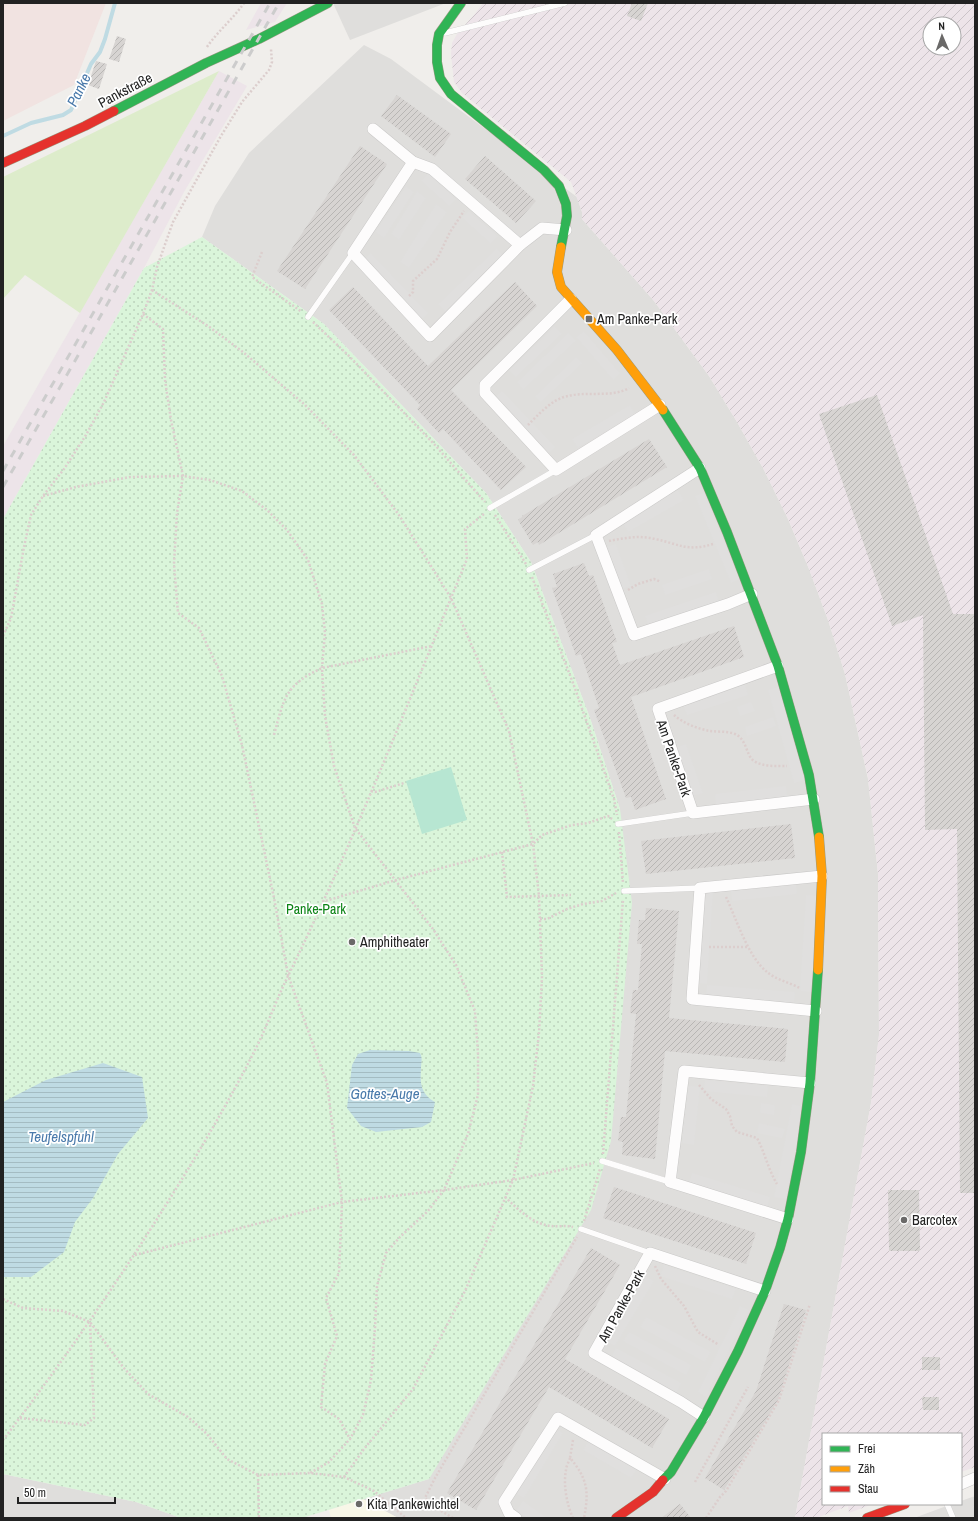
<svg xmlns="http://www.w3.org/2000/svg" width="978" height="1521" viewBox="0 0 978 1521" font-family="'Archivo Narrow',sans-serif">
	<defs>
		<pattern id="industrial-furrows" width="10" height="10" patternUnits="userSpaceOnUse"><rect width="10" height="10" fill="#ede4e9"/><path d="M-1 1l2-2M0 10L10 0M9 11l2-2" fill="none" stroke="#cbc3c8"/></pattern>
		<pattern id="park-dots" width="8" height="8" patternUnits="userSpaceOnUse"><rect width="8" height="8" fill="#daf5da"/><path d="M2 2h.1M6 6h.1" fill="none" stroke="#bbd2bb" stroke-width="1.8" stroke-linecap="round"/></pattern>
		<pattern id="water-rules" width="6" height="5" patternUnits="userSpaceOnUse"><rect width="6" height="5" fill="#bfdbe3"/><path d="M0 2.5h6" fill="none" stroke="#a4bcc2"/></pattern>
		<pattern id="building-hatch" width="6" height="6" patternUnits="userSpaceOnUse"><rect width="6" height="6" fill="#d7d4d2"/><path d="M-1 1l2-2M0 6l6-6M5 7l2-2" fill="none" stroke="#b8b6b4"/></pattern>
	</defs>
	<rect width="100%" height="100%" fill="#f0eeeb"/>
	<g fill="#dfdedc">
		<path d="M333,3H446L350,40Z"/>
		<path d="M364,45L391,59L577,197L582,212V219L654,301L709,376L737,422L764,470L788,519L809,569L828,620L845,674L868,779L878,874L879,1035L871,1103L795,1518H398L363,1499L429,1479L620,809L590,718L531,562L486,493L324,324L202,237L215,206L249,153Z"/>
		<path d="M3,1474L136,1502L181,1518H3Z"/>
		<path d="M975,1496V1518H914L952,1504H961V1501Z"/>
	</g>
	<path fill="#f1e3e1" d="M3,3H106L74,85L3,121Z"/>
	<path fill="url(#industrial-furrows)" fill-rule="evenodd" d="M483,3H975V1467L961,1472V1434H823V1504H873L849,1513L848,1506L816,1518H795L871,1103L879,1035L878,874L868,778L845,674L828,620L809,569L788,519L764,470L737,422L709,376L654,301L582,219V212L571,182L462,93L454,82L451,54L452,43L457,34L474,15ZM930,24H954V48H930Z"/>
	<path fill="#f8f7e8" d="M363,1499L398,1518H331L329,1510Z"/>
	<g fill="#ede4e9">
		<path d="M261,3H287L275,22L246,30Z"/>
		<path d="M219,71L247,86L184,192L144,268L3,519V446Z"/>
	</g>
	<path fill="#ddeccb" d="M219,71L80,313L25,275L3,299V177Z"/>
	<path fill="url(#park-dots)" d="M202,237L324,324L486,493L531,562L590,718L620,809L632,903L611,1141L591,1210L429,1479L302,1518H181L136,1502L3,1474V519L144,268Z"/>
	<path fill="#b7e6d2" d="M451,767L467,820L422,834L406,781Z"/>
	<g fill="#e0dfde">
		<path d="M428,173L456,199L449,206L421,181Z"/>
		<path d="M406,186L414,192L384,238L375,232Z"/>
		<path d="M417,191L426,198L399,240L391,234Z"/>
		<path d="M436,204L447,212L409,268L400,262Z"/>
		<path d="M469,211L498,236L491,244L462,218Z"/>
		<path d="M497,248L504,256L445,312L438,304Z"/>
		<path d="M371,253L428,313L421,320L364,260Z"/>
		<path d="M555,326L562,334L516,377L509,370Z"/>
		<path d="M584,331L620,373L613,380L576,337Z"/>
		<path d="M568,333L576,341L523,390L517,382Z"/>
		<path d="M576,357L583,363L541,402L535,396Z"/>
		<path d="M502,391L555,447L548,454L494,398Z"/>
		<path d="M630,405L635,414L578,448L572,439Z"/>
		<path d="M678,490L684,500L628,532L622,522Z"/>
		<path d="M704,493L740,579L731,583L695,496Z"/>
		<path d="M616,544L631,586L621,589L607,547Z"/>
		<path d="M709,569L712,579L665,595L662,585Z"/>
		<path d="M716,592L719,603L649,626L645,616Z"/>
		<path d="M745,684L748,695L687,715L683,705Z"/>
		<path d="M779,687L805,780L794,783L768,690Z"/>
		<path d="M751,702L755,711L740,716L737,707Z"/>
		<path d="M773,717L776,726L747,736L745,727Z"/>
		<path d="M686,744L703,793L692,796L675,748Z"/>
		<path d="M786,786L787,797L716,805L715,794Z"/>
		<path d="M796,883L797,894L732,901L731,890Z"/>
		<path d="M704,891H713L707,984L698,983Z"/>
		<path d="M806,895L818,896L812,992L801,991L800,988Z"/>
		<path d="M707,985L795,992L794,1003L706,996Z"/>
		<path d="M705,1080L768,1086L767,1097L704,1091Z"/>
		<path d="M688,1086L700,1087L694,1145L682,1143Z"/>
		<path d="M761,1103L775,1105L774,1115L760,1113Z"/>
		<path d="M792,1104L804,1107L786,1199L774,1197Z"/>
		<path d="M759,1123L785,1129L782,1138L757,1133Z"/>
		<path d="M692,1173L770,1197L767,1207L689,1184Z"/>
		<path d="M664,1265L736,1289L732,1299L660,1276Z"/>
		<path d="M645,1276L654,1281L615,1346L606,1341Z"/>
		<path d="M740,1306L749,1310L706,1397L698,1392Z"/>
		<path d="M646,1317L711,1352L705,1362L640,1327Z"/>
		<path d="M629,1332L691,1365L686,1375L623,1341Z"/>
		<path d="M616,1348L681,1383L676,1393L611,1358Z"/>
		<path d="M554,1428L563,1433L524,1498L515,1493Z"/>
		<path d="M589,1440L637,1469L631,1478L583,1450Z"/>
		<path d="M523,1501L547,1518H527L516,1511Z"/>
	</g>
	<g fill="url(#water-rules)">
		<path d="M370,1050L409,1051L420,1053C423,1059 421,1062 421,1069C420,1084 421,1094 435,1102L431,1122L422,1127L376,1132L361,1126L347,1108L352,1065L358,1054Z"/>
		<path d="M103,1063L142,1077L148,1118L118,1154L93,1198L75,1222L64,1252L31,1277H3V1102L46,1080Z"/>
	</g>
	<g fill="none" stroke-linecap="round" stroke-linejoin="round">
		<path stroke="#bfdbe3" stroke-width="4" d="M3,136L31,123L63,115L71,110L91,64L100,52L105,39L115,3"/>
	</g>
	<g fill="url(#building-hatch)">
		<path d="M632,3H648L641,21L627,16Z"/>
		<path d="M117,36L126,39L119,62L109,59Z"/>
		<path d="M96,61L107,64L99,89L88,85Z"/>
		<path d="M397,95L451,134L435,157L381,116Z"/>
		<path d="M360,146L387,164L305,289L277,271Z"/>
		<path d="M485,156L536,201L516,223L465,179Z"/>
		<path d="M515,282L537,306L451,390L526,467L501,490L443,429L439,433L417,409L420,405L329,310L353,287L428,366Z"/>
		<path d="M877,395L953,614H975V1193H960L957,829L925,830L923,615L892,626L819,414Z"/>
		<path d="M649,439L667,467L539,545L538,542L533,545L518,520L522,517V516Z"/>
		<path d="M584,563L589,576L593,575L617,642L612,643L620,665L734,626L744,657L631,697L666,799L635,810L631,797L626,798L594,710L599,708L581,654L576,656L552,588L557,587L553,574Z"/>
		<path d="M791,824L795,858L646,874L641,841Z"/>
		<path d="M646,908L679,911L669,1018L788,1029L785,1062L665,1051L655,1159L622,1155L623,1142L618,1141L621,1117H626L636,1014L630,1013L633,990H638L642,944H637L639,920H645Z"/>
		<path d="M614,1187L756,1233L746,1264L603,1218Z"/>
		<path d="M888,1190H919L920,1251H889Z"/>
		<path d="M591,1248L620,1265L565,1359L669,1419L652,1448L549,1387L476,1510L447,1493Z"/>
		<path d="M784,1304L806,1310L778,1400L724,1490L705,1478L756,1391Z"/>
		<rect x="922" y="1357" width="18" height="13"/>
		<path d="M922,1397H939V1410H923Z"/>
		<path d="M680,1504L691,1518H661Z"/>
	</g>
	<g fill="none" stroke-linecap="round" stroke-linejoin="round">
		<defs>
			<g id="lane">
				<path d="M445,33L565,3"/>
				<path d="M308,317L353,253"/>
				<path d="M490,508L556,470"/>
				<path d="M529,570L596,535"/>
				<path d="M618,824L693,813"/>
				<path d="M624,891L700,888"/>
				<path d="M602,1161L670,1182"/>
				<path d="M581,1229L650,1253"/>
				<path d="M947,1504L953,1518"/>
			</g>
			<g id="street">
				<path d="M373,129L413,162L432,169L520,245"/>
				<path d="M413,162L353,253L430,336L520,245L542,228L566,230"/>
				<path d="M571,299L485,385V393L556,470L660,405"/>
				<path d="M700,468L596,535L634,635L728,604L752,594"/>
				<path d="M778,666L658,709L693,813L814,799"/>
				<path d="M816,1011L692,999L700,888L822,876"/>
				<path d="M788,1219L670,1182L684,1071L810,1083"/>
				<path d="M704,1417L681,1402L594,1353L650,1253L765,1291"/>
				<path d="M961,1484L975,1478"/>
				<path d="M516,1518L509,1513L504,1502L558,1418L665,1479"/>
			</g>
			<g id="fast">
				<path d="M461,3L439,34L437,45V62L440,78L451,94L544,170L559,186L566,204L567,216L561,247"/>
				<path d="M114,111L206,63L259,39L328,3"/>
				<path d="M663,410L700,468L727,532L778,666L809,775L819,837"/>
				<path d="M663,1480L671,1472L704,1417L738,1351L765,1291L780,1248L788,1219L801,1152L810,1083L818,970"/>
			</g>
			<g id="slow">
				<path d="M561,247L557,272L561,287L617,350L663,410"/>
				<path d="M818,970L822,876L819,837"/>
			</g>
			<g id="jam">
				<path d="M3,163L85,126L114,111"/>
				<path d="M616,1518L653,1492L663,1480"/>
				<path d="M867,1518L905,1504"/>
			</g>
		</defs>
		<use href="#lane" stroke="#c9c8c7" stroke-width="6"/>
		<use href="#street" stroke="#c9c8c7" stroke-width="12"/>
		<use href="#fast" stroke="#999a82" stroke-width="10"/>
		<use href="#slow" stroke="#999a82" stroke-width="10"/>
		<use href="#jam" stroke="#999a82" stroke-width="10"/>
		<g stroke="#dccecd" stroke-width="2.5" stroke-dasharray="2 2" stroke-linecap="butt">
			<path d="M207,47C218,31 233,19 244,3"/>
			<path d="M262,252L252,277L302,312"/>
			<path d="M152,290L208,326L243,352L304,404L354,455L399,515L451,598L509,731L533,844L539,896L542,977L539,1033L533,1086L513,1180L465,1291L413,1389L364,1449L344,1477"/>
			<path d="M409,296L413,292V281L437,259L450,232L464,211"/>
			<path d="M143,314L163,329L165,380L171,420L183,476L177,513L174,564L178,613L199,628L222,676L242,745L274,898L288,975L327,1083L342,1202L339,1273L326,1298L337,1336L325,1364L321,1407L339,1419L350,1439"/>
			<path d="M313,322L349,356L435,445L485,502"/>
			<path d="M528,425C539,414 552,399 568,396C588,391 611,398 629,388"/>
			<path d="M43,496L76,487L130,477L183,476L210,480L242,491L267,510L287,530L308,560L322,604L325,633L322,668L325,716L334,766L355,828L433,929L456,965L475,1011L478,1054V1095L468,1134L444,1190L428,1211L400,1237L386,1253L377,1286L375,1328L371,1380L363,1415L350,1439L329,1462L310,1473"/>
			<path d="M495,515L526,564"/>
			<path d="M609,541C624,538 640,535 655,539C679,544 687,552 713,544"/>
			<path d="M532,577L573,683L614,799L617,815"/>
			<path d="M628,590L638,584L654,579L661,582"/>
			<path d="M3,636L11,618L24,547L31,515L43,496L64,469L86,435L104,402L143,314L152,290L157,267L173,222L221,136L242,102L269,70L272,62L271,49"/>
			<path d="M674,715C683,723 698,729 710,731C718,732 727,731 735,734C747,739 746,756 754,761C763,767 777,766 787,766"/>
			<path d="M274,735C284,698 285,685 322,668L432,646"/>
			<path d="M371,791L375,792L404,783"/>
			<path d="M619,832L623,883"/>
			<path d="M502,852L507,897L571,895"/>
			<path d="M726,897C736,918 748,957 767,972C775,979 790,983 800,988"/>
			<path d="M322,902L396,880L533,844L542,835L572,825L588,823L608,816L612,819"/>
			<path d="M540,919H547L567,909L583,904L602,901L616,893"/>
			<path d="M709,947H749"/>
			<path d="M699,1085L711,1099L726,1109L730,1116L732,1126L737,1132L757,1138C765,1153 768,1169 777,1184"/>
			<path d="M603,1154L623,900"/>
			<path d="M505,1197C518,1209 532,1224 551,1226C558,1227 566,1225 573,1227"/>
			<path d="M584,1221L600,1169"/>
			<path d="M135,1255L342,1202L444,1190L513,1180L594,1163"/>
			<path d="M655,1266L661,1279L684,1306L698,1332L719,1345"/>
			<path d="M3,1299L23,1308L63,1311L90,1322L123,1367L148,1394L188,1417L207,1434L227,1459L258,1475L310,1473L344,1477L374,1491L406,1518"/>
			<path d="M20,1418L85,1425L94,1418L90,1322"/>
			<path d="M3,1440C55,1372 104,1302 150,1230C187,1172 223,1113 254,1052C267,1027 276,1000 289,974C355,839 410,698 467,559L465,529L484,514"/>
			<path d="M573,1440L570,1458C588,1479 589,1492 584,1518"/>
			<path d="M570,1458C569,1462 566,1466 566,1470C563,1485 567,1505 573,1518"/>
			<path d="M258,1475L259,1518"/>
			<path d="M695,1482L748,1387"/>
			<path d="M453,1518L431,1505L425,1498L435,1478L577,1237"/>
			<path d="M706,1518L720,1497L726,1491L779,1400L810,1304"/>
		</g>
		<use href="#lane" stroke="#fdfcfc" stroke-width="5.5"/>
		<use href="#street" stroke="#fdfcfc" stroke-width="11"/>
		<use href="#fast" stroke="#30b455" stroke-width="9"/>
		<use href="#slow" stroke="#ff9f0a" stroke-width="9"/>
		<use href="#jam" stroke="#e5322d" stroke-width="9"/>
		<g stroke="#ccc" stroke-width="3" stroke-dasharray="8 8" stroke-linecap="butt">
			<path d="M3,471L270,3"/>
			<path d="M3,487L279,3"/>
		</g>
	</g>
	<g fill="#6a6968" stroke="#fff" stroke-width="1.5">
		<rect x="585" y="315" width="8" height="8" rx="2"/>
		<circle cx="352" cy="942" r="4"/>
		<circle cx="904" cy="1220" r="4"/>
		<circle cx="359" cy="1504" r="4"/>
	</g>
	<g text-anchor="middle" stroke-width="3.5" stroke-linejoin="round" paint-order="stroke">
		<g font-size="14" fill="#222" stroke="#fff">
			<text transform="translate(125 90) rotate(-28)" y="5">Pankstraße</text>
			<text transform="translate(674 758) rotate(71)" y="5">Am Panke-Park</text>
			<text transform="translate(621 1306) rotate(-61)" y="5">Am Panke-Park</text>
		</g>
		<g font-size="14" fill="#222" stroke="#fff" text-anchor="start">
			<text x="597" y="324">Am Panke-Park</text>
			<text x="360" y="947">Amphitheater</text>
			<text x="912" y="1225">Barcotex</text>
			<text x="367" y="1509">Kita Pankewichtel</text>
		</g>
		<g font-size="14" fill="#0c8416" stroke="#fff">
			<text x="316" y="914">Panke-Park</text>
		</g>
		<g font-size="15" font-style="italic" fill="#4a7aab" stroke="#fff">
			<text transform="translate(79 90) rotate(-64)" y="5">Panke</text>
			<text x="385" y="1099">Gottes-Auge</text>
			<text x="61" y="1142">Teufelspfuhl</text>
		</g>
	</g>
	<rect width="978" height="1521" fill="none" stroke="#222222" stroke-width="8"/>
	<rect x="822" y="1433" width="140" height="72" fill="#ffffff" stroke="#a7a7a7"/>
	<rect x="830" y="1446" width="20" height="6" fill="#30b455" stroke="#a7a7a7"/>
	<text x="858" y="1453" font-size="12" fill="#222222">Frei</text>
	<rect x="830" y="1466" width="20" height="6" fill="#ff9f0a" stroke="#a7a7a7"/>
	<text x="858" y="1473" font-size="12" fill="#222222">Zäh</text>
	<rect x="830" y="1486" width="20" height="6" fill="#e5322d" stroke="#a7a7a7"/>
	<text x="858" y="1493" font-size="12" fill="#222222">Stau</text>
	<g transform="translate(942 36) rotate(358)"><circle r="19" fill="#ffffff" stroke="#a7a7a7"/>
	<path d="M0-3L7 15L0 10L-7 15Z" fill="#6a6968"/>
	<text y="-6" font-size="11" font-weight="bold" text-anchor="middle" fill="#222222">N</text>
	</g>
	<path d="M18 1497v6h97v-6" fill="none" stroke="#222222" stroke-width="2"/>
	<text x="24" y="1497" font-size="12" fill="#222222" stroke="#ffffff" stroke-width="3" paint-order="stroke">50 m</text>
</svg>
